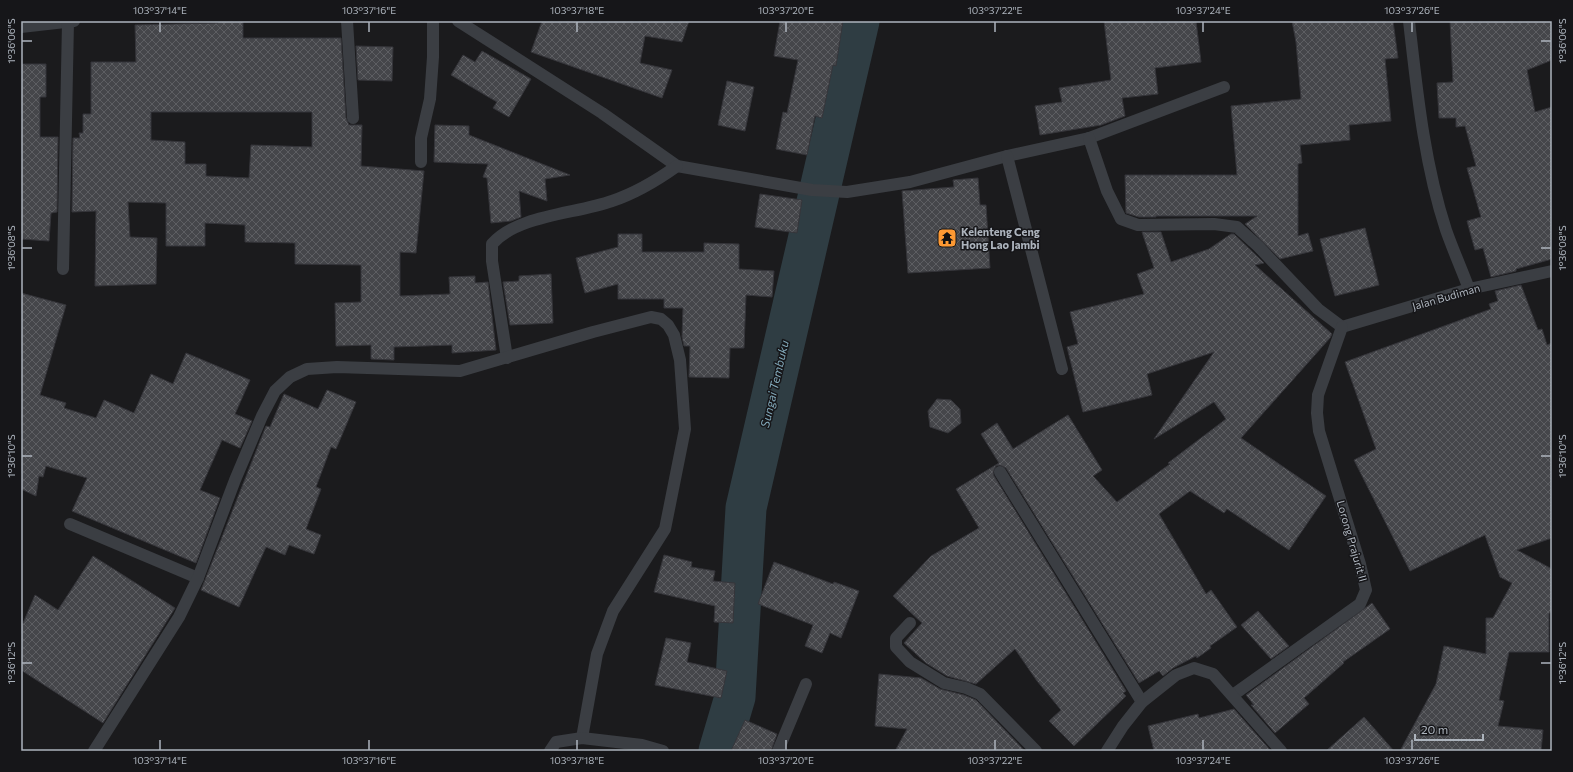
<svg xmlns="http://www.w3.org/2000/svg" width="1573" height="772" viewBox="0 0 1573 772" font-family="Commissioner,sans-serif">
	<defs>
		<pattern id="building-cross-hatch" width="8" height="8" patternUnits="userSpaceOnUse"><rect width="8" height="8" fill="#45464a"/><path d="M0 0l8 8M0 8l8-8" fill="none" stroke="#5d5e62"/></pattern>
	</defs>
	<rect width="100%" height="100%" fill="#1b1b1d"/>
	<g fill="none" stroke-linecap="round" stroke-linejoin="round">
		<path stroke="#2f3d43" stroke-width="41" d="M719,751L735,697L746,508L859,21"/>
	</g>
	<g fill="url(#building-cross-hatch)" stroke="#35353a" fill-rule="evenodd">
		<path d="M218,21H243V38H341L346,118L349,125H362L361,166L424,171L416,253L400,252V296L450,294L449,277L475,276V283L488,282L496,350L452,353V345L394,347V360L371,359V345L336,346L335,303L361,302V265L295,264V243L245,242V225L205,223V246H166V203L128,202L130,237L157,238L156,284L95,286L96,211L72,212L73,138H80L79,133H83V114H91V62H136L135,25L218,23ZM151,112H312V147L251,145L249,178L206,176V164H185V142L151,140Z"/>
		<path d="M542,21H689L682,42L645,36L640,63L672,70L662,98L531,52Z"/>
		<path d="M780,21H843L836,66L833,65L822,118L815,116L807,155L776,149L783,112L787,113L798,60L774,56Z"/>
		<path d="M1104,21H1196L1201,62L1155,68L1158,94L1122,98L1125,116L1101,125L1040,135L1035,106L1062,102L1059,88L1111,80Z"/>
		<path d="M1292,21H1393L1398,58L1385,59L1391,121L1349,125L1350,140L1300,145L1302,163L1298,164V236L1308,233L1313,251L1280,259L1245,224L1257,216H1156V217H1139L1126,213L1125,175H1237L1231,106L1301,99L1296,42Z"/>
		<path d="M1450,21H1552V60L1527,70L1535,112L1552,107V259L1516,269V271L1491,277L1483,248L1475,250L1467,221L1481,217L1467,168L1476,166L1465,126L1456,127V118H1439L1437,83L1453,82Z"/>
		<path d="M356,46L393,47L392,81L358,80Z"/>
		<path d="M482,51L531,79L509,117L493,108L497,102L451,75L463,55L475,62Z"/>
		<path d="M21,64H46V97H40V137H58L57,212L51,213L49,241L21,239Z"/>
		<path d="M727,81L754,87L745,131L718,125Z"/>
		<path d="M435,125L469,126V135L570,175L545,179L547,201L519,191L521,217L511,221L491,223L487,178L483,177L488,164L434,162Z"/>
		<path d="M978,178L980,205H986L990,268L908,273L902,191L954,187L953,180Z"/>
		<path d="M760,194L802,200L797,233L755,227Z"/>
		<path d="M1365,228L1379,285L1335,296L1320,239Z"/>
		<path d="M1142,232H1161L1171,262L1209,249L1231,234H1234L1264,263L1255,265L1332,334L1330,338L1241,438L1326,496L1289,550L1227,509L1224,513L1190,491L1159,514L1206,594L1211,590L1237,627L1210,646L1211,648L1197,658L1196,656L1173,668L1163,676L1159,671L1139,683L1006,468L1000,465L996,466L993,472L994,476L1126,691L1123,693L1126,696L1074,746L1049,721L1061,710L1037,681L1015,649L976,684L947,676L926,663L904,643L922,623L893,596L931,556L979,528L956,489L999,463L981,434L997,423L1013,449L1068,415L1102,470L1093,476L1117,502L1170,464L1168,463L1226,419L1214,402L1154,439L1214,352L1147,374L1152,395L1083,412L1067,347L1078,344L1070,312L1144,294L1137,274L1154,268Z"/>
		<path d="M618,234H642V252H704V243L739,244V269L774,271L772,297L746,295L744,348H730L729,378L689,377L690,346H684L682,337L683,308H664V299H618V284L585,293L576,258L618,247Z"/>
		<path d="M551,274L553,323L510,325L503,282L519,281V276Z"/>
		<path d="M1521,285L1538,330L1542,329L1547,345L1552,343V538L1517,550L1552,569V610L1549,614V652H1509L1499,700L1504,701L1498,726L1543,730L1541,751H1400L1436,684L1444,646L1486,654V618H1493L1512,583L1500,577L1485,535L1410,571L1354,460L1376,449L1345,362L1491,309L1489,304L1498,301L1495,291Z"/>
		<path d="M21,293L66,305L40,395L66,403L64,408L96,418L104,400L134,413L151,374L173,384L186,353L250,380L235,414L252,421L240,448L222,440L200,490L220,498L196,563L72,511L87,478L46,466L43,477L39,476L36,496L21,489Z"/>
		<path d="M327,390L356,402L336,449L331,447L316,487L321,489L306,529L321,535L314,554L289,545L285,555L266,547L239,607L201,590L266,426L270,427L284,394L318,409Z"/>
		<path d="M937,399L951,400L960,409L961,423L948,433L930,427L928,411Z"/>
		<path d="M664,555L692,562L691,567L715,571L713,581L735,583L733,623L714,622L715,606L654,592Z"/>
		<path d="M93,556L175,608L103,723L21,670V628L35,595L58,610Z"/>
		<path d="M774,562L833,584L834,582L859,591L841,638L830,633L822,653L805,646L813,625L758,604Z"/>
		<path d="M1372,603L1390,629L1343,662L1344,663L1304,698L1309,704L1275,733L1251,705H1254L1246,695Z"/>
		<path d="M1258,611L1289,646L1271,659L1241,625Z"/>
		<path d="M666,638L691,643L687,662L727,671L721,698L655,685Z"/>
		<path d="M879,674L921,678L940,689L964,695L976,700L1025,751H895L907,729L875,726Z"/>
		<path d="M1234,709L1271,751H1154L1148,726L1198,714L1199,718Z"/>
		<path d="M1364,717L1394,751H1326L1355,725Z"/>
		<path d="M745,720L777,734L771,751H731Z"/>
	</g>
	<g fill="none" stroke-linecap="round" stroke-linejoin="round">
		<g stroke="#3b3e43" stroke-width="12">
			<path d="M347,21L353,118"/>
			<path d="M458,21L602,113L677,166L812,190L847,192L910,182L1007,156L1089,138L1224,87"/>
			<path d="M1409,21C1417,91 1424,163 1446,230C1453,250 1462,270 1469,289"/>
			<path d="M21,27L74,21"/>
			<path d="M1089,138L1107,191L1121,219L1138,225L1214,224L1237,227L1258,246L1318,309L1342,327"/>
			<path d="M1007,156L1062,369"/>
			<path d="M421,162V138L430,99L433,57V21"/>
			<path d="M63,269L68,22"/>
			<path d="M1342,327L1469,289L1552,271"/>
			<path d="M507,358L492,261V244C517,215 576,214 612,201C636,193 656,181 677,166"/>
			<path d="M1000,472L1142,702"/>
			<path d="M70,524L198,578"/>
			<path d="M910,623L896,638V647L910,662L944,683L966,688L980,694L1036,751"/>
			<path d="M1233,695L1360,604L1366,590L1360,564L1319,431L1317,413L1318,395L1342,327"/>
			<path d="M94,751L179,617L198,578L235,480L262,416L275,391L290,377L307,369L337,367L460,371L593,332L651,317L661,319L668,325L674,335L680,360L685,429L665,529L613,611L597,654L582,738"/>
			<path d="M550,751L556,742L582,738L642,745L663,751"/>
			<path d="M778,751L806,684"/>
			<path d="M1107,751L1123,726L1142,702L1176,675L1194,668L1213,674L1281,751"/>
		</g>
	</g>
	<path fill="none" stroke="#adb4bd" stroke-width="1.5" d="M160,22V32M369,22V32M577,22V32M786,22V32M995,22V32M1203,22V32M1412,22V32M22,41H32M1541,41H1551M22,248H32M1541,248H1551M22,456H32M1541,456H1551M22,663H32M1541,663H1551M160,740V750M369,740V750M577,740V750M786,740V750M995,740V750M1203,740V750M1412,740V750"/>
	<defs>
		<symbol id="temple-square" viewBox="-11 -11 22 22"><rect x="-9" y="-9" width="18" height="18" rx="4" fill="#fd9933" stroke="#161619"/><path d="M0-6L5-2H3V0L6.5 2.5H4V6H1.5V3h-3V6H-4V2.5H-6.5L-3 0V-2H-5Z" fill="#111"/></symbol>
	</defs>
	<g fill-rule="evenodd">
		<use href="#temple-square" x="936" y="227" width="22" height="22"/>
	</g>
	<g text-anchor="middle" stroke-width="3" stroke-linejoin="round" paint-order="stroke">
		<g font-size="11" font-weight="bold" fill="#adb4bd" stroke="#161619" text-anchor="start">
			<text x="961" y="236">Kelenteng Ceng<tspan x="961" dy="13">Hong Lao Jambi</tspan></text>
		</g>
		<g font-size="11" fill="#adb4bd" stroke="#161619">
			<text transform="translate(1446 297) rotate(-16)" y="4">Jalan Budiman</text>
			<text transform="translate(1352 541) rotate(74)" y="4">Lorong Prajurit II</text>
		</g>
		<g font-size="12" font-style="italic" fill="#82a9ba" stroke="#161619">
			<text transform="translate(775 384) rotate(-77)" y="4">Sungai Tembuku</text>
		</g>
	</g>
	<rect width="1573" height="772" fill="none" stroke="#161619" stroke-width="44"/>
	<path d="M1415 734v6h68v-6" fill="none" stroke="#adb4bd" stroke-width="2"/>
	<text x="1421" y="734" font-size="12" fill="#adb4bd" stroke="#161619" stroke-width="3" paint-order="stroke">20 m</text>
	<rect x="22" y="22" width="1529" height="728" fill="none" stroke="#adb4bd" stroke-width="1.5"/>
	<g font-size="10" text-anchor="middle" fill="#adb4bd">
		<text x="160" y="14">103°37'14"E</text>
		<text x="369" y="14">103°37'16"E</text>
		<text x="577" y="14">103°37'18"E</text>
		<text x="786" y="14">103°37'20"E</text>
		<text x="995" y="14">103°37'22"E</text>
		<text x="1203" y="14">103°37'24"E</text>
		<text x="1412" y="14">103°37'26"E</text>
		<text transform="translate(11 41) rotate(-90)" y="4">1°36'06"S</text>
		<text transform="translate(1562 41) rotate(-90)" y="4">1°36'06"S</text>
		<text transform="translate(11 248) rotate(-90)" y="4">1°36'08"S</text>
		<text transform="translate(1562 248) rotate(-90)" y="4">1°36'08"S</text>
		<text transform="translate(11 456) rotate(-90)" y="4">1°36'10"S</text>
		<text transform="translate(1562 456) rotate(-90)" y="4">1°36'10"S</text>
		<text transform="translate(11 663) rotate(-90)" y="4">1°36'12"S</text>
		<text transform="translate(1562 663) rotate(-90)" y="4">1°36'12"S</text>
		<text x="160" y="764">103°37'14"E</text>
		<text x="369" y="764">103°37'16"E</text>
		<text x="577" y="764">103°37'18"E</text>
		<text x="786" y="764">103°37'20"E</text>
		<text x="995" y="764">103°37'22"E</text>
		<text x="1203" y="764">103°37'24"E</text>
		<text x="1412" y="764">103°37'26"E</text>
	</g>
</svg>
